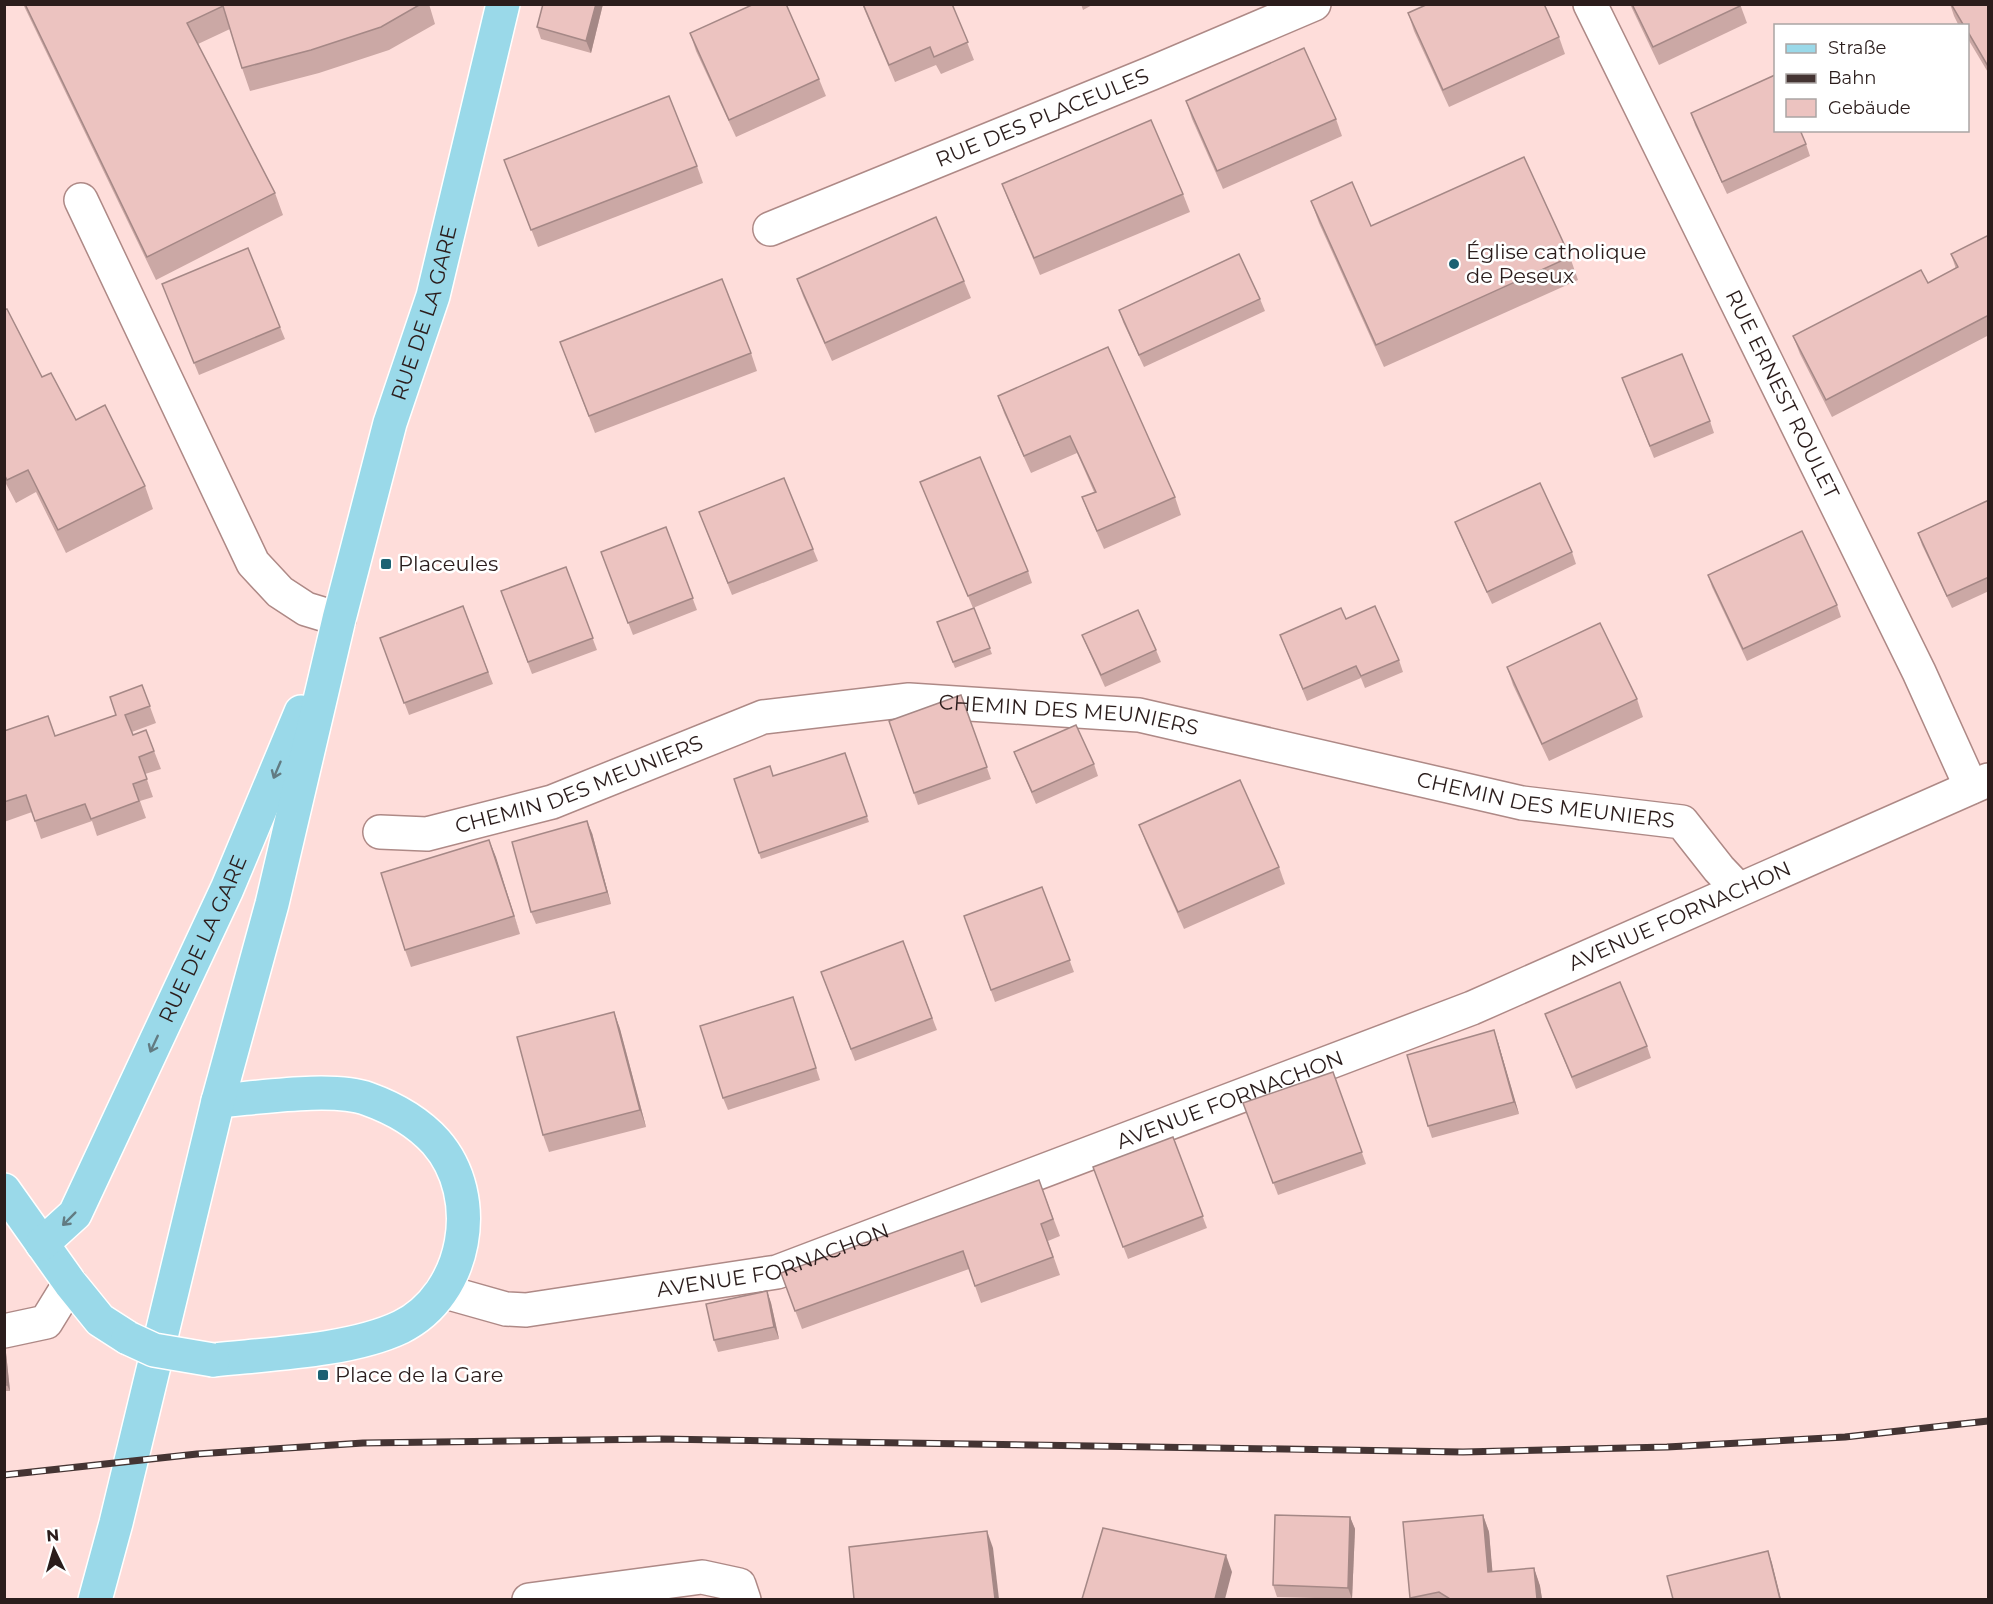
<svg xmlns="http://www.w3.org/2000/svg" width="1993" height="1604" viewBox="0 0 1993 1604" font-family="Montserrat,sans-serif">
	<rect width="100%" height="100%" fill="#feddda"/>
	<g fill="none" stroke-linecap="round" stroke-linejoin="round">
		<defs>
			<g id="minor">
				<path id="s1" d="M1590,4L1919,672L1971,787"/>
				<path d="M81,200L253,563L280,592L306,609L339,619"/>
				<path id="s2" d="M770,229L1152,73L1314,4"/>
				<path id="s3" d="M380,832L427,834L552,802L763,717L909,700L1139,715L1522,803L1682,822L1719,869L1738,889"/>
				<path id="s4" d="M442,1291L506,1309L526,1310L777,1272L1472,1008L1988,780"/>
				<path d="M4,1331L46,1322L70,1283"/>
				<path d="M529,1600L702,1577L739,1585L744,1600"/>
			</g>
			<g id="major">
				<path d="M4,1190L70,1283L100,1320L128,1338"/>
				<path id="s5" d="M42,1244L75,1214L227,889L301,712"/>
				<path d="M213,1360C269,1354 351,1351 401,1327C467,1294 484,1197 436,1142C418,1122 393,1108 368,1099C333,1086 257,1098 218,1101"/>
				<path id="s6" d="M95,1600L116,1523L218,1101L272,904L339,619L390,423L433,296L503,4"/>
			</g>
		</defs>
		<use href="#minor" stroke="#ae8986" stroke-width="36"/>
		<use href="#major" stroke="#fff" stroke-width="36"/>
		<use href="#minor" stroke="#fff" stroke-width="33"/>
		<use href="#major" stroke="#9ad9e9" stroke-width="33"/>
		<defs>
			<path id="rail" d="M4,1475L197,1454L363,1443L661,1439L1463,1452L1667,1447L1845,1437L1988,1421"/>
		</defs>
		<use href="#rail" stroke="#443433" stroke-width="7"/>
		<use href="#rail" stroke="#fff" stroke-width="4.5" stroke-dasharray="14" stroke-linecap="butt"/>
		<defs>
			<path id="major-bridge" d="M128,1338L154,1350L213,1360"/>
		</defs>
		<use href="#major-bridge" stroke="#fff" stroke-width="36" stroke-linecap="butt"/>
		<use href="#major-bridge" stroke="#9ad9e9" stroke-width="33"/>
	</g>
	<g fill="#cba8a5">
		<path d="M23,4H429L435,24L389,50L319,73L250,91L242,68L230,29L198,44L275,193L283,215L156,280Z"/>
		<path d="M543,4H603L591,53L541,39L537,27Z"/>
		<path d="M862,4H952L974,60L941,74L936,65L895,82Z"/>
		<path d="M1081,4H1094L1083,10Z"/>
		<path d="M1630,4H1740L1747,23L1659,65Z"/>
		<path d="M1950,4H1989V74L1968,39V26H1959L1954,16Z"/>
		<path d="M1408,13L1559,37L1565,54L1449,107L1414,31Z"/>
		<path d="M690,33L819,79L826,96L736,137L696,51Z"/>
		<path d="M1186,101L1336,119L1342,136L1223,189L1192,119Z"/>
		<path d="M1691,113L1806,144L1810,156L1727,194L1695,125Z"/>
		<path d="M697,166L703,183L538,247L511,177Z"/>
		<path d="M1002,184L1183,194L1190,212L1040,275L1009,202Z"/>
		<path d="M1311,201L1371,226L1570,257L1578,280L1384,367L1319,223Z"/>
		<path d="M1989,235V335L1832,417L1800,354L1793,336L1928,283L1956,269L1951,254Z"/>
		<path d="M797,279L964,281L971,298L832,361L803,296Z"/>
		<path d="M162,284L280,327L285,339L199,375Z"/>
		<path d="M1260,299L1265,311L1144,367L1123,322L1119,310Z"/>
		<path d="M4,310L42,377L76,420L145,486L153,509L66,553L36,492L16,503L4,480Z"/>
		<path d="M560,342L751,353L757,371L595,433Z"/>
		<path d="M1108,347L1175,497L1181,515L1104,549L1089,515L1082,497L1094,492L1077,453L1031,473L1004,413L998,396Z"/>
		<path d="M1622,378L1710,421L1714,433L1654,458Z"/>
		<path d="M920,482L1028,571L1032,583L973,608Z"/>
		<path d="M1989,500V591L1952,608L1922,545L1918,533Z"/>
		<path d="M699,512L813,549L818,561L732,595Z"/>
		<path d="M1455,522L1572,552L1576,564L1492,604L1460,534Z"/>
		<path d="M666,527L697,610L633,635L601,552Z"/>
		<path d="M566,567L597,650L532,674L501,591Z"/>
		<path d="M1708,575L1837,605L1841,617L1747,661L1712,587Z"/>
		<path d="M463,606L493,684L409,715L380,638Z"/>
		<path d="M974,608L992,654L955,668L937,622Z"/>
		<path d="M1082,635L1156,650L1161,662L1105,687L1087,647Z"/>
		<path d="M1280,635L1399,660L1403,672L1365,688L1361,678L1307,701Z"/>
		<path d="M1507,667L1637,699L1643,717L1549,761L1513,685Z"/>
		<path d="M142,685L156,723L132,732L133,735L146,730L161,769L145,774L153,797L140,801L146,818L97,836L92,821L41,839L32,812L4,822V731L55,736L116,715Z"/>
		<path d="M961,695L991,779L918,805L889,721Z"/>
		<path d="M1014,752L1094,764L1098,776L1036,804Z"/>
		<path d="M845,753L869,822L761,859L734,779L773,776Z"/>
		<path d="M1139,825L1279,867L1285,884L1184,929L1146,843Z"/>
		<path d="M592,833L611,904L536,924L531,912Z"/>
		<path d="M489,840L520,934L411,967L405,950Z"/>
		<path d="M1042,887L1074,972L995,1002L964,916Z"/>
		<path d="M903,941L937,1030L855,1061L821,972Z"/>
		<path d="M793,997L820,1080L728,1110L723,1098Z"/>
		<path d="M614,1012L620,1029L646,1127L549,1152L543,1135Z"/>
		<path d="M1545,1014L1647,1046L1651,1058L1576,1089Z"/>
		<path d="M1498,1042L1519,1114L1432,1138L1428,1126Z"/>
		<path d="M1333,1072L1366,1164L1278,1195L1243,1103Z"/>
		<path d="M1173,1137L1207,1228L1128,1259L1093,1167Z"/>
		<path d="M1039,1180L1060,1236L1048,1241L1060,1275L981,1303L969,1269L802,1329L781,1273Z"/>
		<path d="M767,1291L771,1303L779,1339L718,1352L714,1340Z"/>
		<path d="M4,1349L6,1353L10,1391H4Z"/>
		<path d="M1483,1515L1489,1532L1492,1571L1534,1568L1540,1586L1542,1599H1410V1598Z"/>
		<path d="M1350,1517L1355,1529L1352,1599L1277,1597L1273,1585Z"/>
	</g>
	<g fill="#a58886">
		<path d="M596,4H603L591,53L586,41Z"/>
		<path d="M587,821L592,833L611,904L607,892Z"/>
		<path d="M489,840L496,857L520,934L514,916Z"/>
		<path d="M614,1012L620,1029L646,1127L640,1110Z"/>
		<path d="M1494,1030L1498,1042L1519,1114L1514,1102Z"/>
		<path d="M767,1291L771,1303L779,1339L774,1327Z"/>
		<path d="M4,1349L6,1353L10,1391L7,1385Z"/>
		<path d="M1483,1515L1489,1532L1494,1589L1488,1572Z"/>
		<path d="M1350,1517L1355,1529L1352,1599L1348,1588Z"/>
		<path d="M987,1531L993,1548L999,1599H995Z"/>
		<path d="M1768,1551L1772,1563L1781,1599H1780Z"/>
		<path d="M1226,1555L1232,1572L1225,1599H1215Z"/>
		<path d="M1534,1568L1540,1586L1542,1599H1537Z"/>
	</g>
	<g fill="#ecc3c0" stroke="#a58886" stroke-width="1.5">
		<path d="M25,4H421L381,27L311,50L242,68L223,6L187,23L275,193L147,257Z"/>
		<path d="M543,4H596L586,41L537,27Z"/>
		<path d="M754,4H786L819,79L729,120L690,33Z"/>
		<path d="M863,4H952L968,42L934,57L930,47L889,65Z"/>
		<path d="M1428,4H1544L1559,37L1443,90L1408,13Z"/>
		<path d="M1632,4H1740V6L1653,47Z"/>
		<path d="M1951,4H1989V68L1968,32V26H1964Z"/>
		<path d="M1304,48L1336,119L1217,171L1186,101Z"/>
		<path d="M1775,75L1776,130H1800L1806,144L1722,182L1691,113Z"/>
		<path d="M669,96L697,166L531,230L504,160Z"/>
		<path d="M1151,120L1183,194L1034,258L1002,184Z"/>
		<path d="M1524,157L1570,257L1376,345L1311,201L1352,182L1371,226Z"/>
		<path d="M936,217L964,281L825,343L797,279Z"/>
		<path d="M1989,235V315L1826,400L1793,336L1921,270L1928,283L1958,267L1951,254Z"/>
		<path d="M248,248L280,327L194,363L162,284Z"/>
		<path d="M1239,254L1260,299L1139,355L1119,310Z"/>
		<path d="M722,279L751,353L589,416L560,342Z"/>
		<path d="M7,309L42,377L51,373L76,420L105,405L145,486L58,530L28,470L7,480L4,474V310Z"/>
		<path d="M1108,347L1175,497L1097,531L1082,497L1096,492L1070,436L1024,456L998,396Z"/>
		<path d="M1682,354L1710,421L1650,446L1622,378Z"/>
		<path d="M980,457L1028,571L968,596L920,482Z"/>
		<path d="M784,478L813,549L728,583L699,512Z"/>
		<path d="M1540,483L1572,552L1487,592L1455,522Z"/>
		<path d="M1989,500V577L1947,596L1918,533Z"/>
		<path d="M666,527L693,598L628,623L601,552Z"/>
		<path d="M1802,531L1837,605L1743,649L1708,575Z"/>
		<path d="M566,567L593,638L528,662L501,591Z"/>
		<path d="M463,606L488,672L404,703L380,638Z"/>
		<path d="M1375,606L1399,660L1361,676L1356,666L1303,689L1280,635L1341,608L1346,619Z"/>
		<path d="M974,608L990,648L953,662L937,622Z"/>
		<path d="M1138,610L1156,650L1101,675L1082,635Z"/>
		<path d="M1600,623L1637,699L1542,744L1507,667Z"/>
		<path d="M142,685L150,706L125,715L133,735L146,730L154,751L139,757L147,779L133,784L139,801L91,819L85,804L35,821L26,795L4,802V731L48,716L55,736L116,715L110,697Z"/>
		<path d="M961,695L987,767L914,793L889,721Z"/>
		<path d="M1076,725L1094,764L1032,792L1014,752Z"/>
		<path d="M845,753L867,816L759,853L734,779L770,766L773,776Z"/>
		<path d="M1240,780L1279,867L1178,912L1139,825Z"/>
		<path d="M587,821L607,892L531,912L512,842Z"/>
		<path d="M489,840L514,916L405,950L381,873Z"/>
		<path d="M1042,887L1070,960L991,990L964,916Z"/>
		<path d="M903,941L932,1018L851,1049L821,972Z"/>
		<path d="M1620,982L1647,1046L1572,1077L1545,1014Z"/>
		<path d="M793,997L816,1068L723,1098L700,1026Z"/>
		<path d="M614,1012L640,1110L543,1135L517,1037Z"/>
		<path d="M1494,1030L1514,1102L1428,1126L1407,1055Z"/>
		<path d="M1333,1072L1362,1152L1273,1183L1243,1103Z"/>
		<path d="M1173,1137L1203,1216L1123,1247L1093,1167Z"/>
		<path d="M1039,1180L1053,1219L1041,1224L1053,1257L975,1286L963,1251L795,1311L781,1273Z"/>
		<path d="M767,1291L774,1327L714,1340L706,1304Z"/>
		<path d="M4,1356L7,1385H4Z"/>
		<path d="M1275,1515L1350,1517L1348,1588L1273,1585Z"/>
		<path d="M1483,1515L1488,1572L1534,1568L1537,1599H1450L1439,1592L1410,1598L1403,1522Z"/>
		<path d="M1103,1528L1226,1555L1215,1599H1082Z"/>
		<path d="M987,1531L995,1599H854L849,1547Z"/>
		<path d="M1768,1551L1780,1599H1673L1667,1576Z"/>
	</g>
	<defs><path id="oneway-shaft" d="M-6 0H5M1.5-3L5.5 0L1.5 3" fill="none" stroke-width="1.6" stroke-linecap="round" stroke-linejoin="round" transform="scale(1.5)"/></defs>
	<g stroke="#627b82">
		<use href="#oneway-shaft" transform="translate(277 770) rotate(113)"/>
		<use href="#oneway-shaft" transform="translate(154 1044) rotate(115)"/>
		<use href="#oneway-shaft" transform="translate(69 1219) rotate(135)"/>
	</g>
	<g fill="#1b6172" stroke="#fff" stroke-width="2">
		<circle cx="1454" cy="264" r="6"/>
		<rect x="380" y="558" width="12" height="12" rx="3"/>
		<rect x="317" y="1369" width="12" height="12" rx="3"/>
	</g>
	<g text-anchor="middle" stroke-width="5" stroke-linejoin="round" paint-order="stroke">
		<g font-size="21" fill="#2b1d1c" stroke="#fff">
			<text dy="7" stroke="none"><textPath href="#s2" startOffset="294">RUE DES PLACEULES</textPath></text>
			<text dy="7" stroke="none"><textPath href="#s6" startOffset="1329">RUE DE LA GARE</textPath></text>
			<text dy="7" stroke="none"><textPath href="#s1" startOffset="435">RUE ERNEST ROULET</textPath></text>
			<text dy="7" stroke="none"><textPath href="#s3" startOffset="711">CHEMIN DES MEUNIERS</textPath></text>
			<text dy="7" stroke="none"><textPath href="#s3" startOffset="207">CHEMIN DES MEUNIERS</textPath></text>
			<text dy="7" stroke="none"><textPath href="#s3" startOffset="1197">CHEMIN DES MEUNIERS</textPath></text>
			<text dy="7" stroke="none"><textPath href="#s4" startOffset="1311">AVENUE FORNACHON</textPath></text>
			<text dy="7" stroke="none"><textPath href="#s5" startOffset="348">RUE DE LA GARE</textPath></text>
			<text dy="7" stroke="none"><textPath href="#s4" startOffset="825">AVENUE FORNACHON</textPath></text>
			<text dy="7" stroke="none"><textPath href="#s4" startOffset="339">AVENUE FORNACHON</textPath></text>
		</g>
		<g font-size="21" fill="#2b1d1c" stroke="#fff" text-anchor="start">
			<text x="1466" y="259">Église catholique<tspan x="1466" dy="24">de Peseux</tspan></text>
			<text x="398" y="571">Placeules</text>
			<text x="335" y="1382">Place de la Gare</text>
		</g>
	</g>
	<rect width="1993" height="1604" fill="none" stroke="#2b1d1c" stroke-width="12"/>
	<rect x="1774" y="24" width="195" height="108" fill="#ffffff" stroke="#aaa5a4" stroke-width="1.5"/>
	<rect x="1786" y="44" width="30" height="9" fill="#9ad9e9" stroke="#aaa5a4" stroke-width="1.5"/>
	<text x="1828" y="54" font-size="18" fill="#2b1d1c">Straße</text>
	<rect x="1786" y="74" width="30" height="9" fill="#443433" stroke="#aaa5a4" stroke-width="1.5"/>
	<text x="1828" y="84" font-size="18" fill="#2b1d1c">Bahn</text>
	<rect x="1786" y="99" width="30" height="18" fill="#ecc3c0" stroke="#aaa5a4" stroke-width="1.5"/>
	<text x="1828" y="114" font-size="18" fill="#2b1d1c">Gebäude</text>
	<g transform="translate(54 1550) rotate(355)" stroke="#ffffff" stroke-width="4.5" paint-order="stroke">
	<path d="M0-4.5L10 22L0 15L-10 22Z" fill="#2b1d1c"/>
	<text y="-9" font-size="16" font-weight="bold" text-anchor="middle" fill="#2b1d1c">N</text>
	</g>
</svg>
